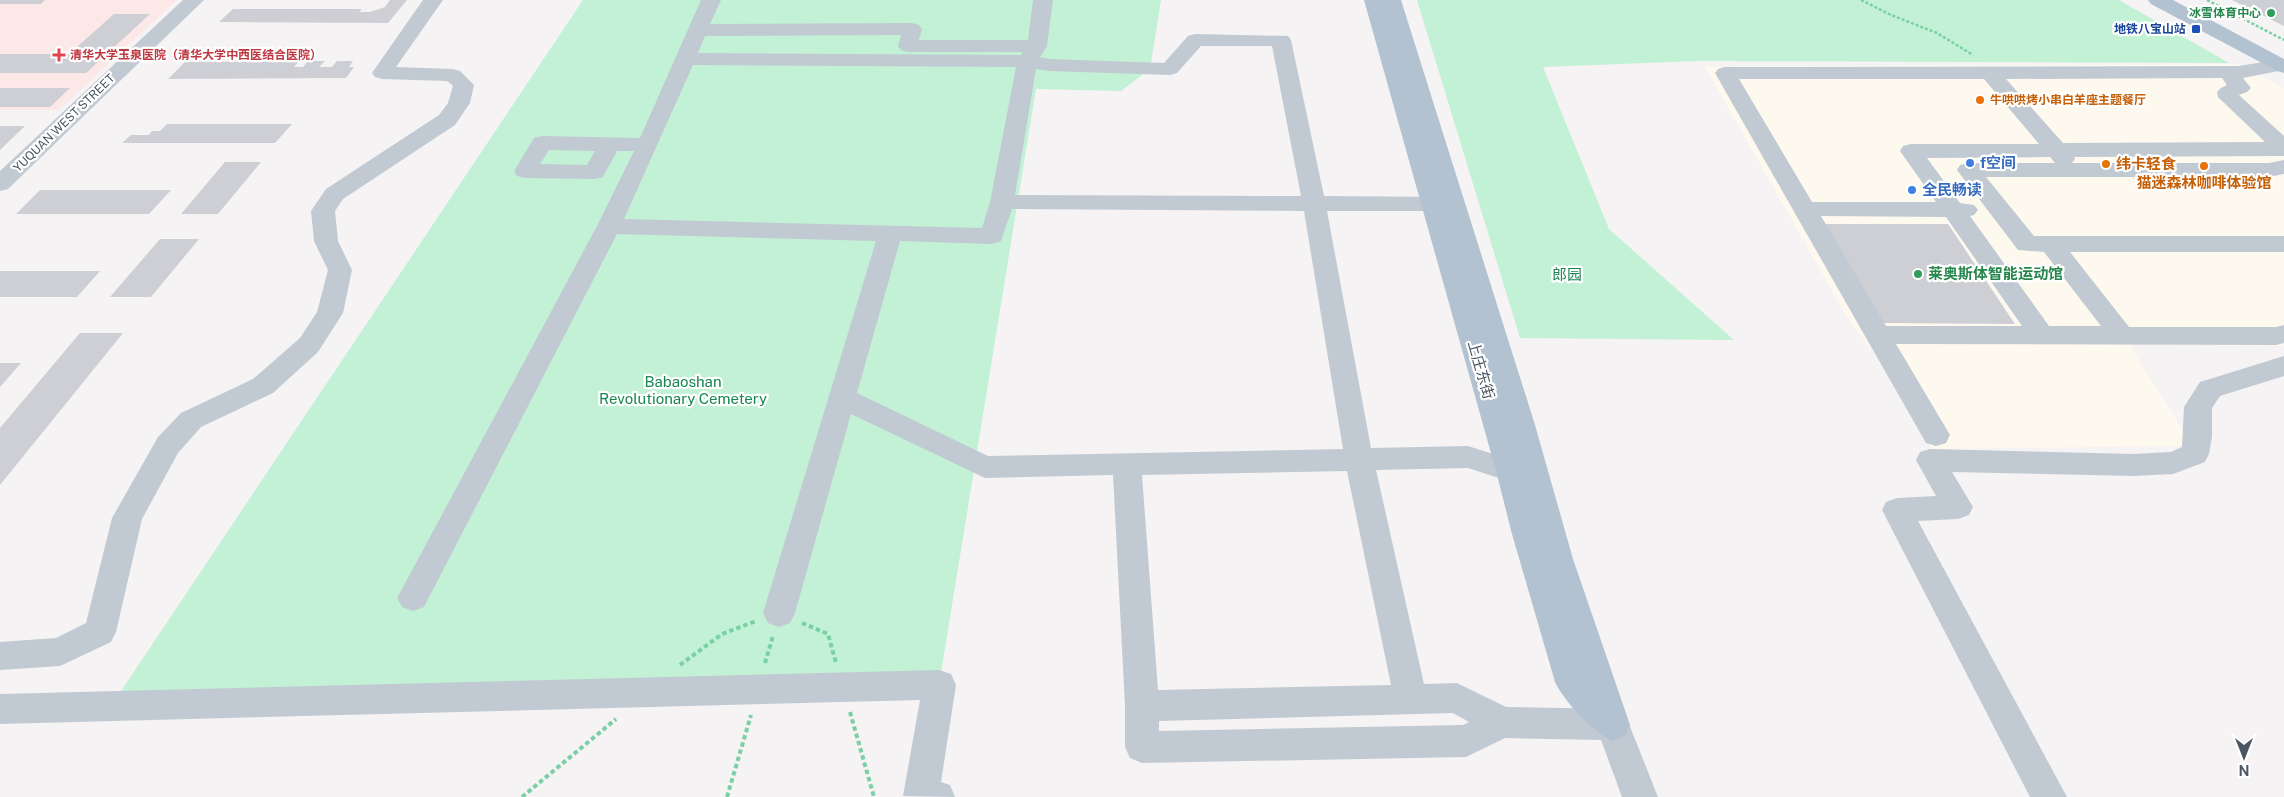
<svg xmlns="http://www.w3.org/2000/svg" width="2284" height="797" viewBox="0 0 2284 797" font-family="'Public Sans','Noto Sans SC',sans-serif">
	<rect width="100%" height="100%" fill="#f5f3f3"/>
	<path fill="#fdf9ef" d="M2238,64L2284,88V346L2129,344L2192,446L1932,449L1883,364L1848,319L1705,67Z"/>
	<path fill="#fce8e6" d="M0,0H176L59,110H0Z"/>
	<g fill="#c3f1d5">
		<path d="M583,0H1161L1150,69L1121,91L1036,89L939,685L111,706Z"/>
		<path d="M1417,0H2119L2229,63L1697,61L1543,67L1609,229L1734,340L1520,338Z"/>
	</g>
	<g fill="#cdcfd5">
		<path d="M0,0H45L41,4H0Z"/>
		<path d="M390,0H407L388,23L219,22L233,9H362L359,12H370L385,7Z"/>
		<path d="M2232,0H2284V26Z"/>
		<path d="M114,14H150L86,73H0V54H69Z"/>
		<path d="M299,61L294,67H303L308,61H325L319,67H332L337,61H353L349,67H354L346,78L168,79L185,62Z"/>
		<path d="M0,88H70L50,107H0Z"/>
		<path d="M167,124H292L275,143H122L131,135H149L152,131H160Z"/>
		<path d="M0,126H25L0,150Z"/>
		<path d="M225,162H261L218,214H181Z"/>
		<path d="M40,190H171L149,214H16Z"/>
		<path d="M1824,224H1948L2015,324L1883,323Z"/>
		<path d="M160,239H199L151,297H110Z"/>
		<path d="M0,271H100L77,297H0Z"/>
		<path d="M80,333H123L0,485V428Z"/>
		<path d="M0,363H21L0,387Z"/>
	</g>
	<g fill="none" stroke-linecap="round" stroke-linejoin="round">
		<g stroke="#7ad0a6" stroke-width="2.5" stroke-dasharray="3 2" stroke-linecap="butt">
			<path d="M1861,0L1891,15L1937,33L1973,55"/>
			<path d="M2207,0L2284,40"/>
		</g>
		<g stroke="#7ad0a6" stroke-width="4" stroke-dasharray="4.5 3" stroke-linecap="butt">
			<path d="M802,623L828,634L836,663"/>
			<path d="M765,663L773,636"/>
			<path d="M680,665L722,634L756,621"/>
			<path d="M850,712L874,797"/>
			<path d="M522,797L616,719"/>
			<path d="M727,797L751,715"/>
		</g>
		<g fill="#c1cad2" fill-rule="evenodd">
			<path d="M183,0H204L8,189L0,191V171Z"/>
			<path d="M423,0H443L396,67L453,69L460,71L474,85L470,103L455,125L343,199L335,211L338,241L352,270L343,313L318,352L273,393L201,427L178,453L142,519L116,632L111,642L60,666L0,670V642L56,638L86,623L112,518L158,437L181,413L253,379L300,338L317,312L328,270L314,241L311,211L326,189L439,115L448,103L453,86L447,81L382,79L375,77L372,73Z"/>
			<path d="M701,0H721L710,24L912,23L919,25L922,29L919,40H1028L1033,0H1053L1047,46L1040,57L1049,59L1164,63L1188,36L1195,34L1288,36L1291,40L1324,196L1452,197L1460,199L1464,204L1460,209L1452,211H1327L1371,448L1468,446L1521,463L1526,471L1521,479L1511,482L1468,468L1376,470L1424,684L1457,683L1506,707L1613,709L1625,714L1658,797H1622L1601,740L1505,738L1466,757L1142,763L1130,758L1125,747V706L1113,475L985,478L851,414L795,613L790,623L779,627L768,623L763,613L876,241L617,234L424,607L413,611L402,607L397,598L402,589L597,226L634,151H617L603,177L595,179L525,178L517,176L514,171L534,138L542,136L640,138ZM901,35L898,46L901,50L908,52H1023L1021,55L698,53L705,36ZM1201,46H1272L1301,196L1015,195L1036,69L1049,71L1170,75L1177,73ZM693,65L1016,67L990,202L982,228L624,219ZM549,150L595,151L587,165L540,164ZM1012,209L1304,211L1343,449L988,456L857,393L900,241L992,244L1001,241ZM1347,471L1391,685L1158,690L1142,475ZM1453,713L1469,722L1463,725L1159,731V721Z"/>
			<path d="M2281,59L2284,60V70L2243,78L2251,88L2247,92L2239,95L2284,136V156L2074,157L2075,159L2072,163H2269L2284,160V174L2269,177H1986L2034,236H2284V252H2070L2129,327H2276L2284,325V343L2276,345L1896,344L1950,435L1946,443L1936,446L1926,443L1715,73L1718,69L1725,67L2239,66ZM2222,78L2227,85L2221,88L2217,92L2218,97L2265,142L2063,143L2006,79ZM1739,79H1984L2039,144H1911L1903,146L1900,151L1936,202H1812ZM2050,157L2055,163H1968L1960,165L1957,170L2018,250L2044,252L2101,326H2049L1970,216L1974,215L1978,210L1974,205L1960,203L1927,158ZM1821,216L1946,217L2022,326H1886Z"/>
			<path d="M2284,356V376L2220,396L2212,408V437L2209,454L2205,462L2173,474L2133,476L1952,472L1973,507L1969,515L1958,519L1918,521L2067,797H2030L1882,510L1886,502L1897,498L1936,496L1916,460L1920,452L1930,449L2133,454L2171,452L2182,447L2184,407L2200,382Z"/>
			<path d="M939,670L951,674L956,685L941,782L950,785L955,797L903,796L920,700L0,724V694Z"/>
		</g>
		<g fill="#b3c2d1" fill-rule="evenodd">
			<path d="M1364,0H1401L1535,425L1573,559L1630,725L1625,736L1613,741C1593,733 1564,701 1555,682L1512,534L1496,471Z"/>
			<path d="M2148,0H2173L2284,59V73L2277,71L2151,4Z"/>
		</g>
	</g>
	<g fill="#2e9e5b" stroke="#fff" stroke-width="2">
		<circle cx="2271" cy="13" r="5"/>
		<circle cx="1918" cy="274" r="5"/>
	</g>
	<rect fill="#1a4fb4" stroke="#fff" stroke-width="2" x="2191" y="24" width="10" height="10" rx="2.5"/>
	<path fill="#e0444e" stroke="#fff" stroke-width="2" d="M56.5 47.5h5v5h5v5h-5v5h-5v-5h-5v-5h5z"/>
	<g fill="#e8710a" stroke="#fff" stroke-width="2">
		<circle cx="1980" cy="100" r="5"/>
		<circle cx="2106" cy="164" r="5"/>
		<circle cx="2204" cy="166" r="5"/>
	</g>
	<g fill="#3f7fe0" stroke="#fff" stroke-width="2">
		<circle cx="1970" cy="163" r="5"/>
		<circle cx="1912" cy="190" r="5"/>
	</g>
	<g text-anchor="middle" stroke-width="4.5" stroke-linejoin="round" paint-order="stroke">
		<g font-size="12" font-weight="bold" fill="#27864d" stroke="#fff" text-anchor="end">
			<text x="2261" y="17">冰雪体育中心</text>
		</g>
		<g font-size="12" font-weight="bold" fill="#164399" stroke="#fff" text-anchor="end">
			<text x="2186" y="33">地铁八宝山站</text>
		</g>
		<g font-size="12" font-weight="bold" fill="#be3a42" stroke="#fff" text-anchor="start">
			<text x="70" y="59">清华大学玉泉医院（清华大学中西医结合医院）</text>
		</g>
		<g font-size="12" font-weight="bold" fill="#c56008" stroke="#fff" text-anchor="start">
			<text x="1990" y="104">牛哄哄烤小串白羊座主题餐厅</text>
		</g>
		<g font-size="12" fill="#4a5661" stroke="#fff">
			<text transform="translate(64 123) rotate(-44)" y="4">YUQUAN WEST STREET</text>
		</g>
		<g font-size="15" font-weight="bold" fill="#366cbe" stroke="#fff" text-anchor="start">
			<text x="1980" y="168">f空间</text>
			<text x="1922" y="195">全民畅读</text>
		</g>
		<g font-size="15" font-weight="bold" fill="#c56008" stroke="#fff" text-anchor="start">
			<text x="2116" y="169">纬卡轻食</text>
			<text x="2204" y="188" text-anchor="middle">猫迷森林咖啡体验馆</text>
		</g>
		<g font-size="15" font-weight="bold" fill="#27864d" stroke="#fff" text-anchor="start">
			<text x="1928" y="279">莱奥斯体智能运动馆</text>
		</g>
		<g font-size="15" fill="#17864f" stroke="#fff">
			<text x="1567" y="280">郎园</text>
			<text x="683" y="387">Babaoshan<tspan x="683" dy="17">Revolutionary Cemetery</tspan></text>
		</g>
		<g font-size="15" fill="#4a5661" stroke="#fff">
			<text transform="translate(1481 370) rotate(74)" y="5">上庄东街</text>
		</g>
	</g>
	<g transform="translate(2244 757) rotate(180)" stroke="#ffffff" stroke-width="4" paint-order="stroke">
	<path d="M0-4L9 19L0 12L-9 19Z" fill="#4a5661"/>
	<text y="-8" font-size="14" font-weight="bold" text-anchor="middle" fill="#4a5661">N</text>
	</g>
</svg>
